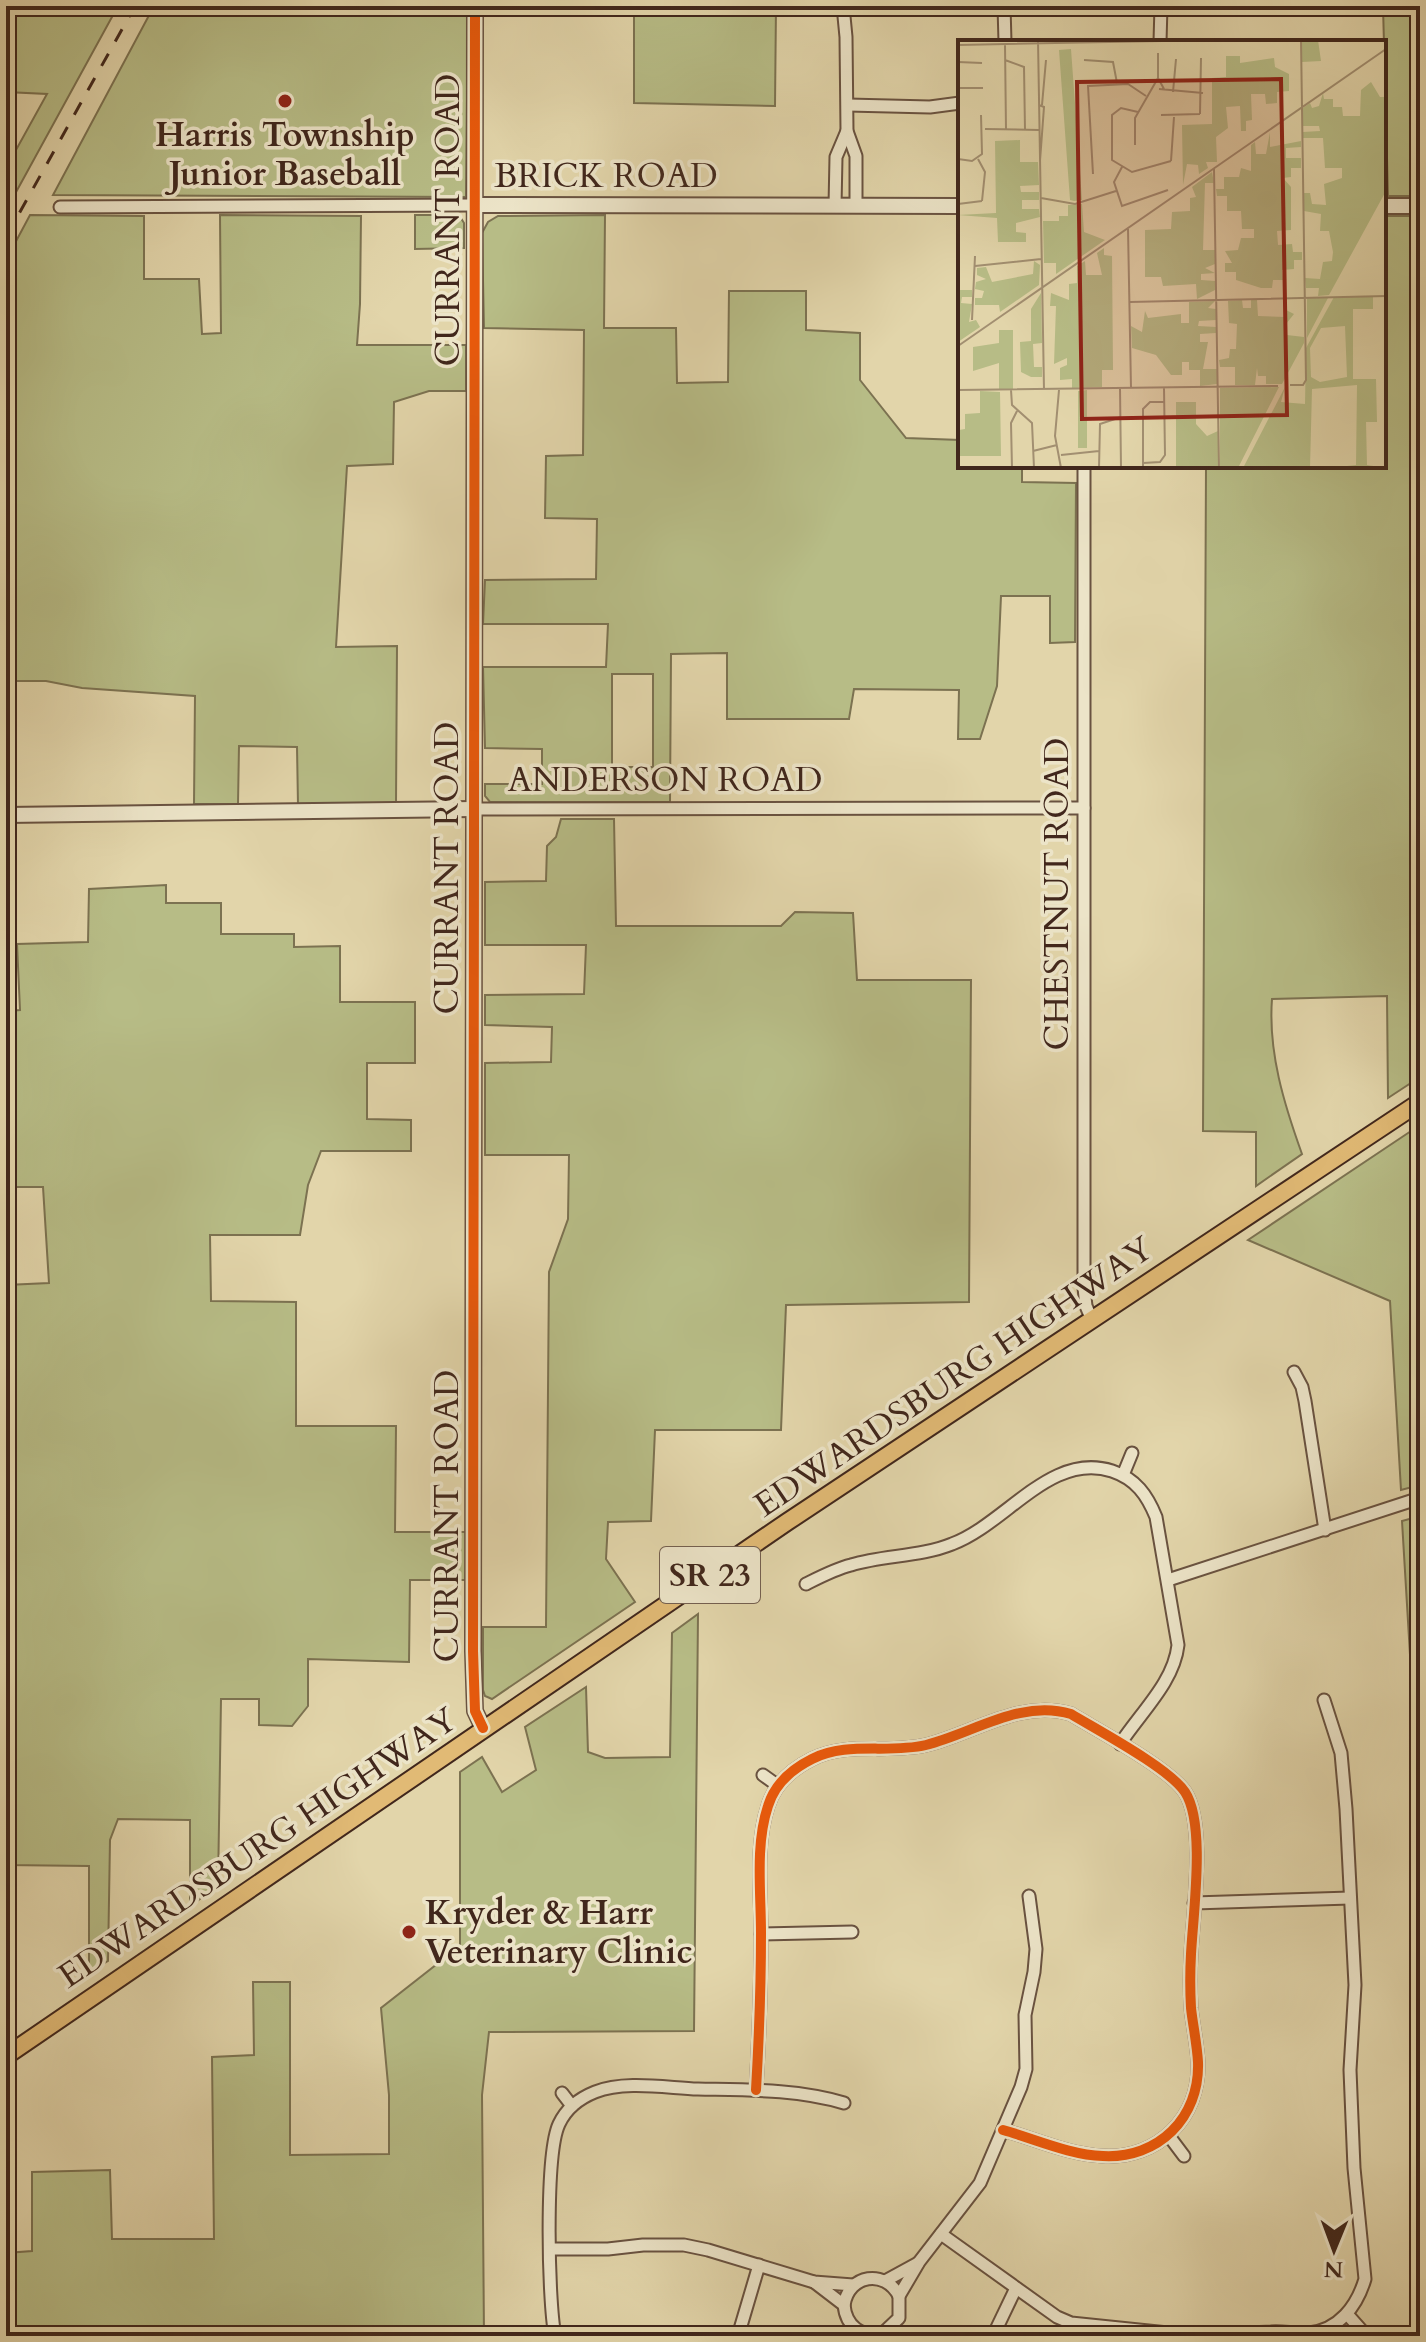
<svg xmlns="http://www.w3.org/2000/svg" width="1426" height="2342" viewBox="0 0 1426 2342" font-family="Cardo,serif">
	<rect width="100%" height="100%" fill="#e2d5aa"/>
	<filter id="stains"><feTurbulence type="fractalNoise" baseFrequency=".0025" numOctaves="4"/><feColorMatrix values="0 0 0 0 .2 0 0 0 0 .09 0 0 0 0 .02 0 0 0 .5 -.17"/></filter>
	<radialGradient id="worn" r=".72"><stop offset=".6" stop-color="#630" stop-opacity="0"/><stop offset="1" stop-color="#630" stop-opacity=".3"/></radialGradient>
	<g fill="#b7bc86" stroke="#7c7251" stroke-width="2" fill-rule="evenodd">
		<path d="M6,6H118L15,194H6V168L47,94L6,92Z"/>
		<path d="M154,6H468L466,197L53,195Z"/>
		<path d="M634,6H776L775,106L634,103Z"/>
		<path d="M1383,6H1420V196H1388Z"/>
		<path d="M30,215L144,216V279H199L202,334L221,333L220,215L361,216L360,304L357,345H466V391H429L394,402L393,464L347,466L336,647L397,646L396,803L298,805L297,747L239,746L238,804H194L195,696L82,688L46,681H6V260Z"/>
		<path d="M415,215H459L464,223V248L415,249Z"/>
		<path d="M605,215L604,328H676L677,383L728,382L729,291H806V330L860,333V380L906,438L960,440V466H1022V482L1076,483L1075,642L1050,643V596H1001L997,686L980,739H958L959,690L854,689L849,719H727V653L671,654L670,802H490L485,796V784H542V749L485,748L483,667H606L608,624H483L485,580L596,579L597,519L545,518L546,456L583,455L584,330L484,328L482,233L488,222L498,216ZM612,674H653V767H612Z"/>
		<path d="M1384,216H1420V1077L1388,1098L1387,996L1272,999C1268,1052 1284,1104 1302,1154L1256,1186V1132L1203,1131L1206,466H1384Z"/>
		<path d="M561,819H614L616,926H781L795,912L853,913L857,980H971L969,1302L786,1305L781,1430H655L651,1521L608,1522L606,1559L635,1602L492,1699L485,1696L483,1690V1627H546L549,1272L568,1219L569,1155H485V1063L551,1062L552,1027L485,1025V995L584,994L586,945H485V882L546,881L547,846L556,837Z"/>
		<path d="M166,885V903H221V934H294V947L340,946V1002H415V1063H367V1119L411,1120V1151H321L308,1185L300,1235H210L211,1301L296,1302V1426H396L395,1532H466V1580H410L409,1662L308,1659V1706L292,1726L259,1725V1699H221L218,1886L190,1906V1820L118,1819L110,1840L108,1961L89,1972V1866L6,1865V1285L49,1283L43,1187H6V1011L20,1010L17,944L88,942L89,889Z"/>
		<path d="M1420,1125V1485L1401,1490L1390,1301L1248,1240Z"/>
		<path d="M1420,1516V1822L1402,1521Z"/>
		<path d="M698,1614L694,2031L489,2032L482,2095L484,2336H6V2253L32,2251V2172L110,2170L112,2239H214L212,2057L254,2055L253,1982H290V2155L389,2154V2095L381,2008L460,1946V1772L482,1757L502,1792L536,1770L525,1727L586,1687L588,1752L605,1758L670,1757L672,1633Z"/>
	</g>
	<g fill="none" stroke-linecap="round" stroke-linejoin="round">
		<defs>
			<g id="minor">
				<path d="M843,6L846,37L847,131L856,156V205"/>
				<path d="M1004,6L1005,42"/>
				<path d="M1202,6H1254"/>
				<path d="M1160,42L1161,6"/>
				<path d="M848,105L930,107L960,103"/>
				<path d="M835,206L836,157L847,131"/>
				<path d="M60,207L474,205"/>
				<path d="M1084,466V1288L1086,1306L1092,1320"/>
				<path d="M474,809L1084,808"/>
				<path d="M1294,1372L1302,1387L1305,1401L1325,1530"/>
				<path d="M1123,1475L1132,1453"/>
				<path d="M1168,1580L1420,1498"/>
				<path d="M806,1584C820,1577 835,1569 851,1565C884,1555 920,1557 952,1544C1006,1524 1051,1451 1112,1471C1136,1479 1147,1495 1156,1517L1178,1645C1174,1682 1141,1712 1120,1744"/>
				<path d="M763,1775L777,1785"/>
				<path d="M1194,1903L1350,1898"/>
				<path d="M761,1934L852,1932"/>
				<path d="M756,2090C759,2038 761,1985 761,1933C761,1892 755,1845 768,1806C775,1783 792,1769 812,1759C847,1741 888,1754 926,1745C974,1733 1020,1699 1071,1714C1099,1731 1169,1768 1185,1792C1206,1824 1193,1914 1191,1954C1190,1972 1190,1990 1191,2008C1193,2026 1197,2044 1198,2062C1200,2118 1158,2159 1103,2156C1070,2155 1035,2139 1003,2130"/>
				<path d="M562,2093L572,2106"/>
				<path d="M1169,2136L1184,2156"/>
				<path d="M941,2234L1057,2317L1071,2323L1197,2336"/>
				<path d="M551,2249H608L643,2245H684L708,2250L814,2282L853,2285"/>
				<path d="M885,2281L918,2263"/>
				<path d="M814,2282L844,2305C846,2326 861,2338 883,2333"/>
				<path d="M844,2305C849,2274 885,2269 899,2296"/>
				<path d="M1347,2314L1363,2332"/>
				<path d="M555,2336C548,2300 545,2154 559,2124C566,2109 580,2098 595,2092C625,2080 667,2088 698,2089C747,2090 797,2089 844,2103"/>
				<path d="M738,2336L759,2265"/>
				<path d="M880,2336L899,2318V2296L919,2262L980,2183L1021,2087L1026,2069L1025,2015L1034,1972L1036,1949L1029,1896"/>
				<path d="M993,2336L1016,2288"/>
				<path d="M1226,2336C1241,2335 1256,2332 1271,2332C1283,2331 1296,2334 1309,2333C1339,2330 1357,2306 1365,2279L1354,2168L1350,2070L1355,1985L1346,1809L1341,1753L1324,1700"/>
			</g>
			<g id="tertiary">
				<path d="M475,6L473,1651L475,1711L483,1728"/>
				<path d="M474,205L960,206"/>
				<path d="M1384,206H1420"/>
				<path d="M6,815L474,809"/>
			</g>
			<path id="primary" d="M6,2056L787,1522L1420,1102"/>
		</defs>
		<use href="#minor" stroke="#695240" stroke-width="15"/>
		<use href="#tertiary" stroke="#695240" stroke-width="18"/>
		<use href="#primary" stroke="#41271c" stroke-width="20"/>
		<use href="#minor" stroke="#ece4c8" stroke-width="11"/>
		<use href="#tertiary" stroke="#ece4c8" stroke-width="14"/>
		<use href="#primary" stroke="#e1ba75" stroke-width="16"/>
		<path stroke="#41271c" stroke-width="3" stroke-dasharray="14 14" stroke-linecap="butt" d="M6,237L135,6"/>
		<defs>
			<g id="cycleway">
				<path d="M475,6L473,1651L475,1711L483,1728"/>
				<path d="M756,2090C759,2038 761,1985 761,1933C761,1892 755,1845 768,1806C775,1783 792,1769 812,1759C847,1741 888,1754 926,1745C974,1733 1020,1699 1071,1714C1099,1731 1169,1768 1185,1792C1206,1824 1193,1914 1191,1954C1190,1972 1190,1990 1191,2008C1193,2026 1197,2044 1198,2062C1200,2118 1158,2159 1103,2156C1070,2155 1035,2139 1003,2130"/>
			</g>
		</defs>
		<use href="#cycleway" stroke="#ece4c8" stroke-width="15"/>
		<use href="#cycleway" stroke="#e8590c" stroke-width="10"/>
	</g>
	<g fill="#8f2418" stroke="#ece4c8" stroke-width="3">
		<circle cx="285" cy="101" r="8"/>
		<circle cx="409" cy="1932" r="8"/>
	</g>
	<g text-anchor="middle" stroke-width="7" stroke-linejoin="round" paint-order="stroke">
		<rect fill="#ece4c8" stroke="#746050" stroke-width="2" x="660" y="1547" width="100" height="56" rx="6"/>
		<g font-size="32" font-weight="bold" fill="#41271c">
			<text x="710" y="1586">SR 23</text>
		</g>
		<g font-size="34" font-weight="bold" fill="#41271c" stroke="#ece4c8">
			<text x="285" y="146">Harris Township<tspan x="285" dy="39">Junior Baseball</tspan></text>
			<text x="425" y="1924" text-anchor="start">Kryder &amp; Harr<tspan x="425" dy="39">Veterinary Clinic</tspan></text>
		</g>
		<g font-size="34" fill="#41271c" stroke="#ece4c8">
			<text x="606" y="187">BRICK ROAD</text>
			<text transform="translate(447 220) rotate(-90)" y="12">CURRANT ROAD</text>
			<text x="665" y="791">ANDERSON ROAD</text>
			<text transform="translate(446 868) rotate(-90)" y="12">CURRANT ROAD</text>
			<text transform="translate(1056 894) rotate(-90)" y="12">CHESTNUT ROAD</text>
			<text transform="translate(953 1376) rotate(-34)" y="12">EDWARDSBURG HIGHWAY</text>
			<text transform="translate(446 1516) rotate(-90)" y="12">CURRANT ROAD</text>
			<text transform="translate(257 1847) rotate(-34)" y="12">EDWARDSBURG HIGHWAY</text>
		</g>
	</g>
	<g transform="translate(958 40)">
		<rect width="428" height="428" fill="#e2d5aa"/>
		<path d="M344,0H360L363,21L344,22ZM113,9L124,160L116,161L112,160L101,10ZM268,16H282V23L316,18L317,27L331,34V51L319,52V63L308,64L307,54H293L294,80L288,81V91H283L282,66L268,67L270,88L258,97L259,122H248L250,128L241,134L240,125L229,124L225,145L224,85L254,84V38L268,37ZM413,42L422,57H428V151L371,255L360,256L361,248H348L347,238L362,239L365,222L374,221L375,212L371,191H362L363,174L346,171V153H352L354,164L368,165L366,144L384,138V128H367L365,98H345V92L362,91L361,86H345V68L352,63L354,68L361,66L365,53L366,59H375V67H384L385,76H402L403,50ZM312,92V107L343,101V107L328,108V118H343V128H333V137L325,138L333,147V190L319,191L320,205L334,204L335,212H344V220H336V229L324,230L325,240H315L314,248H303L278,240V232H267V223H274L267,211L280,210L283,198H296V189H284L283,171H269V156H259L258,149H266V137H281L283,128L293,131V105L297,102L298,114H308ZM62,100V122H80L81,145L62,146L63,152H81V160H64V169H81L82,177L58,183V192L68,193V202H40L39,178L0,175L38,173L37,101ZM254,132L256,143H247L245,210H257V224L247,228L257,233L243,234V240L257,241V250L239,259L238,244L205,246L203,237H187V190L213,189L214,172L232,171V158L238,157L234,147ZM124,164L126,192L147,200L98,234V223H86L85,181H101V176H110V165ZM146,208V215L154,216L155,330H144V347L114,348V339L102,340V328L109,325V318L96,324L98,266H92L93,253L111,260V244L119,243V226L127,221L128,235H144L139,213ZM76,221L82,225L81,245L42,272L41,265H17V258H24L26,251L17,249L18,242L28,239L19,235V228L28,227L34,242L75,234ZM0,250H14V257H4L3,263L14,264L11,282L18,280L22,287L0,302ZM83,253L84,303L75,304L76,327H84V337H73L63,332L62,302L73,301V269ZM376,257H415V269H395V339H418L419,382H408L409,425L428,428H371L398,425L399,345L354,349L352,428H285L327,347L323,362L347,364L348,308ZM387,286L389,337L362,342L353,337L352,308L363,288ZM349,258H370L349,298ZM284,260L285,268H293V260H299L300,276L328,277V270L336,274L328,284L329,295L346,297V303L324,344H308V336H300L299,328L297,345H277V327H262L261,320L271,318L272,309H278L279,284L271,283L270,261ZM257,261L250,268L258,269V280L241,281L240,286L258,287V293L242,294V302H250L245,329H259V344L242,346V330H231V322H224V335H213L198,315L174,308L173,286L184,292L187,271L190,278L223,274V283H231V262ZM41,290H55V349H41V323L15,331V307L41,303ZM321,347L280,428H262V348ZM129,350V408H120V351ZM22,351L42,352L43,416H1V390L7,389V374L22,373ZM218,362H238V384L249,396L260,391V428H218Z" fill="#b7bc86" fill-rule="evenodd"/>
		<path fill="none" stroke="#a28f71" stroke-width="2" d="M80,0L86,350M0,5L257,0M47,5L48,90M200,13V38L206,49M47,20L66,27L67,90M126,20L155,22L159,43M0,22L24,23M0,48H25M201,49L245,53M215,52L218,19M81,65L86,67L82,121M84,65L88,20M180,72L163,68L154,75V120L174,132L213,121M242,74L243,18M203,75L242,74M27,89L81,90M177,105V78L200,38M0,119L14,121L24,114L23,75M20,119L27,132L24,161M213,121L216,77M164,127L156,142L164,166L210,150M256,129L261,428M135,134L130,46L170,44L188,56M83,158L117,164L158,151M0,164L24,161M170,189L173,348M17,226L83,219M172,262L428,256M14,280L17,216M0,306L428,9M332,345H345L348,340L343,0M162,348L163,428M0,350L320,346M53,350L54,365L74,383L76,428M101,350L97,396L103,428M75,411L99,405M103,415L141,411M185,423L202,422L207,415L206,348M54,428L53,383L59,371M141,428L142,384L163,377M185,428V369L192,362H207"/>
		<path fill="#8f2418" fill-opacity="0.15" stroke="#8f2418" stroke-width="4" d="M323,39L329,375L124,379L119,42Z"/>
		<rect width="428" height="428" fill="none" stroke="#41271c" stroke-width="4"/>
	</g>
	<rect width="1426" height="2342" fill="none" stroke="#e2d5aa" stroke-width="32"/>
	<rect x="8" y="8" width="1410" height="2326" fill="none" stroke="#41271c" stroke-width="4"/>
	<rect x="16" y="16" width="1394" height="2310" fill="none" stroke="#41271c" stroke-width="2"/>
	<g transform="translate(1334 2250) rotate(181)" stroke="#ece4c8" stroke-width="6" paint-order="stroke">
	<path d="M0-6L14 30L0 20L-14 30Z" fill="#41271c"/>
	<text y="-12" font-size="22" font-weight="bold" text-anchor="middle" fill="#41271c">N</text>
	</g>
	<rect width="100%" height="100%" filter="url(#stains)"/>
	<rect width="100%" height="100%" fill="url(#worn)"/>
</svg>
